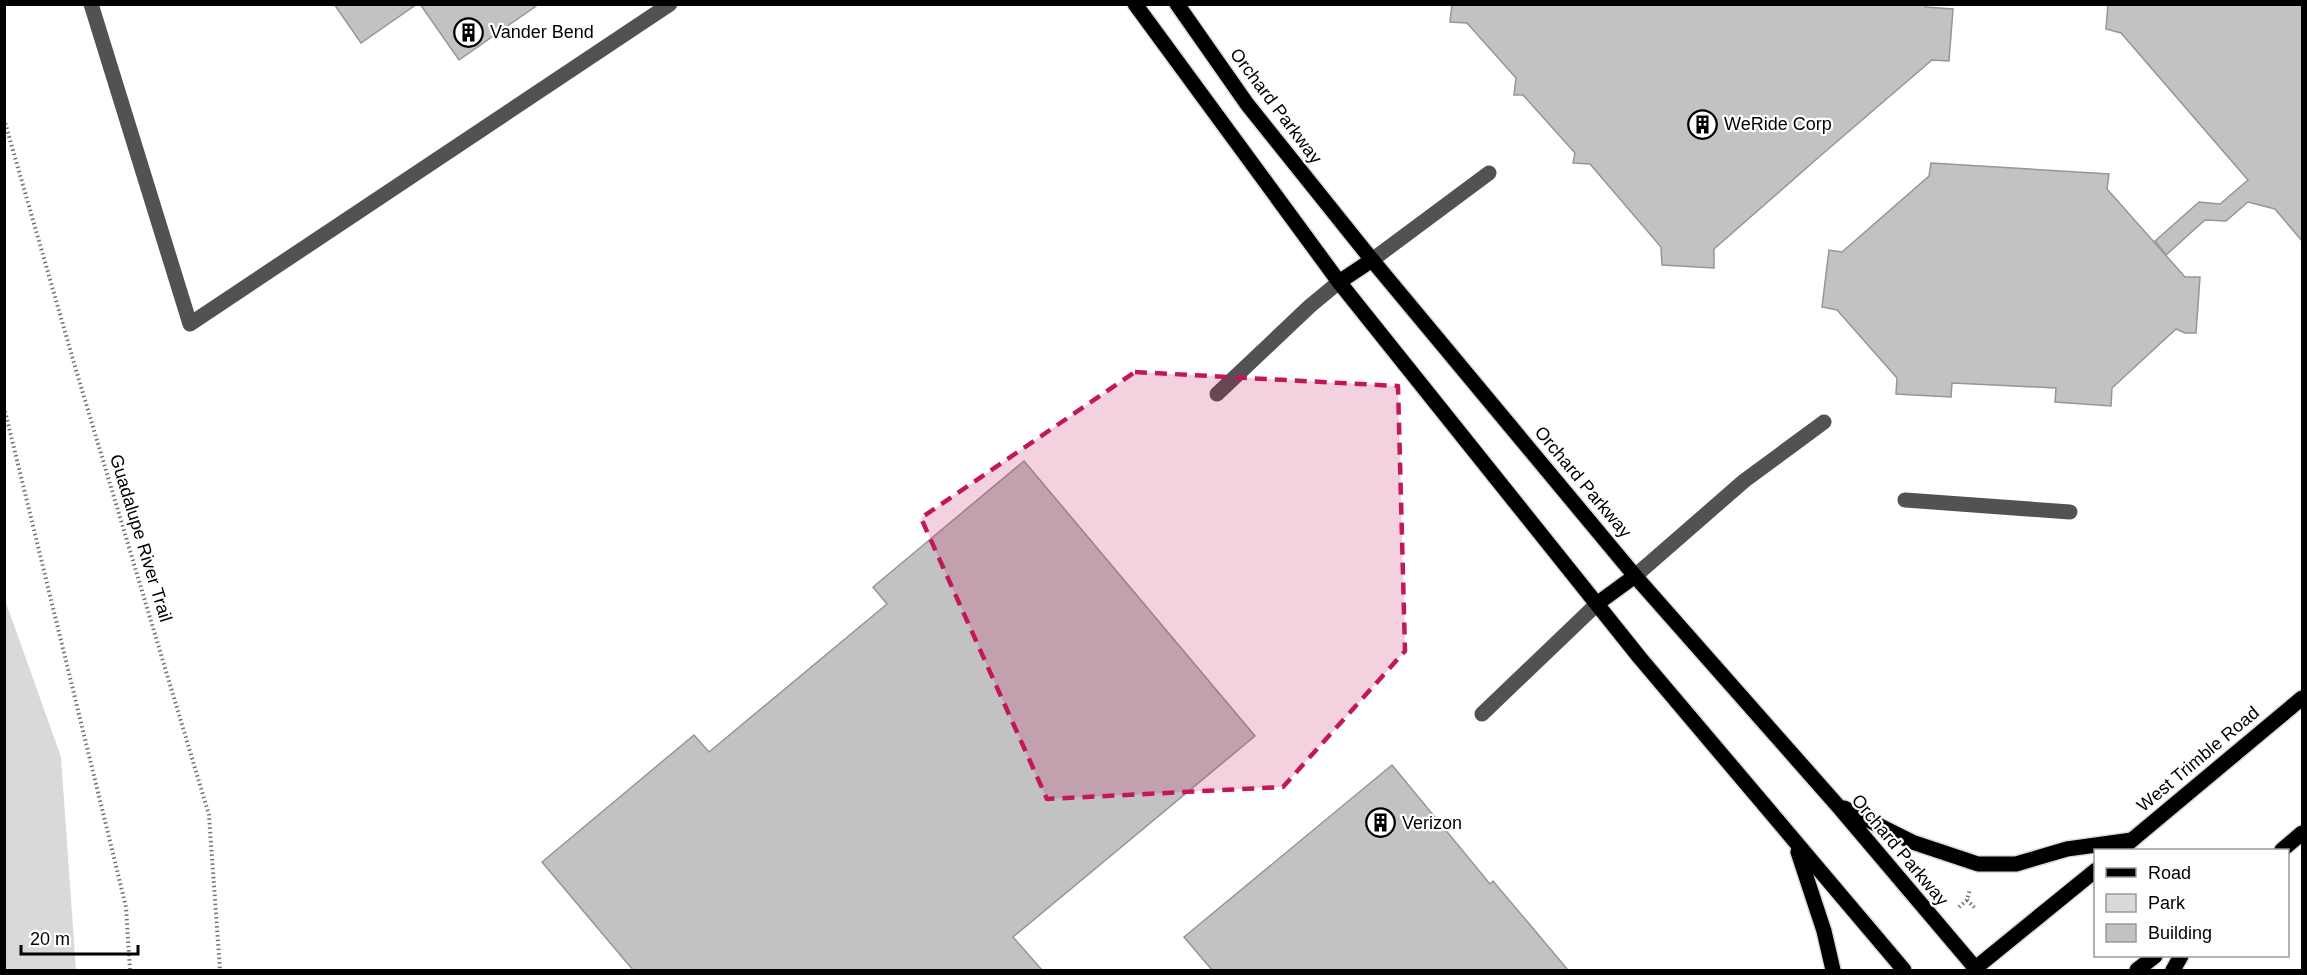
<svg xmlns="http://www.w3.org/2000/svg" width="2307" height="975" viewBox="0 0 2307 975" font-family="Helvetica,sans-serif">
	<rect width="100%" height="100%" fill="#fff"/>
	<path fill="#d9d9d9" d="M5,600L61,757L76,970H5Z"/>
	<g fill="#c2c2c2" stroke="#969696" stroke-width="1.5">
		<path d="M334,4H417L361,43Z"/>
		<path d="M420,4H539L459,60Z"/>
		<path d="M1452,4H1923L1926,7L1953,9L1949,61L1932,60L1819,157L1714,249V268L1662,265L1661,247L1590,164L1573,163L1575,153L1523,95H1514L1516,78L1467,23L1450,22Z"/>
		<path d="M2108,4H2302V241L2275,209L2248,202L2226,221L2205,220L2166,255L2155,241L2199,202L2220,204L2248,180L2121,33L2106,29Z"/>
		<path d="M1931,163L2109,174L2107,189L2185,277H2200L2196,333H2185L2176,329L2112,388L2111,406L2055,402L2056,388L1952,383L1951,397L1896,394L1897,378L1837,310L1822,307L1829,250L1842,252L1929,176Z"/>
		<path d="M1024,461L1255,736L1013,937L1042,970H633L542,862L694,735L709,752L887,604L873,587Z"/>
		<path d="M1392,765L1490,884L1493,881L1568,970H1212L1184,937Z"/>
	</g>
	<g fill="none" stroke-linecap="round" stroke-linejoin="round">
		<defs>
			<g id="major">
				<path d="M1135,4L1339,282L1640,658L1904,970"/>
				<path d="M1177,4L1247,104L1372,260L1635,576L1838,806L1977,970"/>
				<path d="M1339,282L1372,260"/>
				<path d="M1598,603L1635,576"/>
				<path d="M1844,808L1912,842L1978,864H2016L2067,849L2132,840"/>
				<path d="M2126,845L2302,698"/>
				<path d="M2282,850L2302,833"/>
				<path d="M1798,852L1824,931L1833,970"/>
				<path d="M1973,970L2096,870"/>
				<path d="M2137,970L2155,956"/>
				<path d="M2173,970L2181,956"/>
			</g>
		</defs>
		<use href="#major" stroke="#dbdbdb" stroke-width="18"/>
		<g stroke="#747474" stroke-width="4" stroke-dasharray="1.5 3" stroke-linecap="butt">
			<path d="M4,119L76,370L209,815L220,970"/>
			<path d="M4,407L126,907L130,970"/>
			<path d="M1967,900L1976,909"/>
			<path d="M1959,907L1967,900L1970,889"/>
		</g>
		<g stroke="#525252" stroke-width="15">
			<path d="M91,4L190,324L670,4"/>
			<path d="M1372,260L1489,173"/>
			<path d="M1217,394L1310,306L1339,282"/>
			<path d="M1905,500L2070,512"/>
			<path d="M1635,576L1744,481L1824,422"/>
			<path d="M1482,714L1598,603"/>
		</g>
		<use href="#major" stroke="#000" stroke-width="15"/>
	</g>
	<path fill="#c2185b" fill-opacity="0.2" stroke="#c2185b" stroke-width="4.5" stroke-dasharray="12 8" stroke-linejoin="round" d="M1135,372L1398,386L1405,651L1283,787L1047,799L921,518Z"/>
	<defs>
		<symbol id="building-ring" viewBox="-11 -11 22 22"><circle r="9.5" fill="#fff" stroke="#000" stroke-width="1.5"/><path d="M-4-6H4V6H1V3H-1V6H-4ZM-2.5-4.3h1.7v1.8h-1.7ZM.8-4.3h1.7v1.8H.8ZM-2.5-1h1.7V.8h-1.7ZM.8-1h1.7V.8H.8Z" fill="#000"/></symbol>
	</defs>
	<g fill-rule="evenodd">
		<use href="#building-ring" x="452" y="16" width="33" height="33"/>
		<use href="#building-ring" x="1686" y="108" width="33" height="33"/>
		<use href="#building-ring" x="1364" y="806" width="33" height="33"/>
	</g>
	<g text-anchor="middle" stroke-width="4.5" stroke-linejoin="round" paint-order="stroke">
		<g font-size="18" fill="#000" stroke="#fff" text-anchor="start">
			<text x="490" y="38">Vander Bend</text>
			<text x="1724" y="130">WeRide Corp</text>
			<text x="1402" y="829">Verizon</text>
		</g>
		<g font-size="18" fill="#000" stroke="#fff">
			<text transform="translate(1276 106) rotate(53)" y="6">Orchard Parkway</text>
			<text transform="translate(1583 482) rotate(50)" y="6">Orchard Parkway</text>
			<text transform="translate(141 538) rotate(73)" y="6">Guadalupe River Trail</text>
			<text transform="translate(2198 759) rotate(-40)" y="6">West Trimble Road</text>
			<text transform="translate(1900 850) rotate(50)" y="6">Orchard Parkway</text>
		</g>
	</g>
	<rect width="2307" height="975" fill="none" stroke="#000000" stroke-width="12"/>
	<rect x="2094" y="849" width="195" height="108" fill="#ffffff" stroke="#999999" stroke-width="1.5"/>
	<rect x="2106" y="868" width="30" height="9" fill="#000000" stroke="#999999" stroke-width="1.5"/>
	<text x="2148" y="879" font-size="18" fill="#000000">Road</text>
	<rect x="2106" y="894" width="30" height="18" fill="#d9d9d9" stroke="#999999" stroke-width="1.5"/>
	<text x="2148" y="909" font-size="18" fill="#000000">Park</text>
	<rect x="2106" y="924" width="30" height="18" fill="#c2c2c2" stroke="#999999" stroke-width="1.5"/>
	<text x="2148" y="939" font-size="18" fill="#000000">Building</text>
	<path d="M21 945v9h117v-9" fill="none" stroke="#000000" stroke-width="3"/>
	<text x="30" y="945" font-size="18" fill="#000000" stroke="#ffffff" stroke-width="4.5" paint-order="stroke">20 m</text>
</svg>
